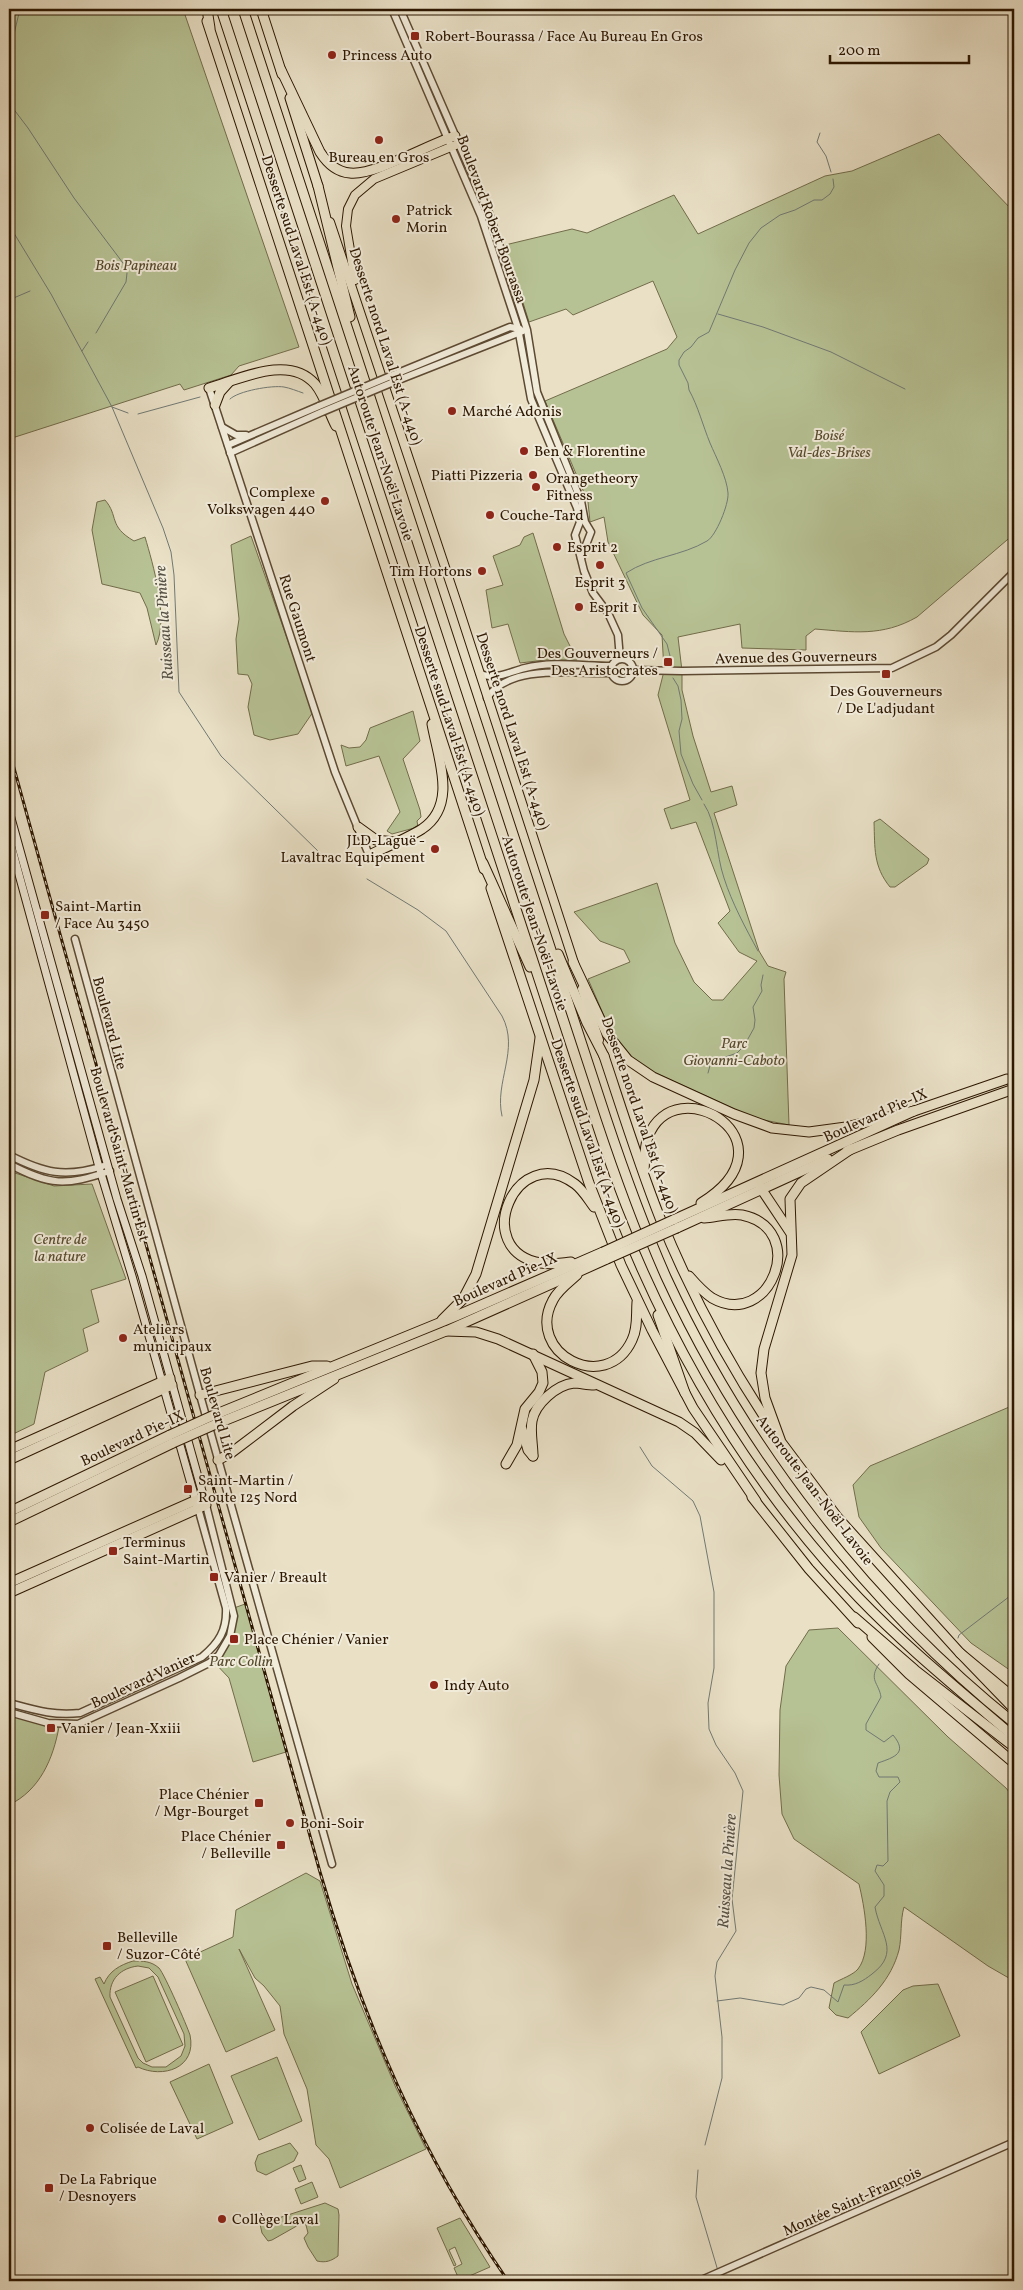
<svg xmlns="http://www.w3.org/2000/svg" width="1023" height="2290" viewBox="0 0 1023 2290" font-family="Vollkorn,serif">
	<rect width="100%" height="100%" fill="#e9e0c6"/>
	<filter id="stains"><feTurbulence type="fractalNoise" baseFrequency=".004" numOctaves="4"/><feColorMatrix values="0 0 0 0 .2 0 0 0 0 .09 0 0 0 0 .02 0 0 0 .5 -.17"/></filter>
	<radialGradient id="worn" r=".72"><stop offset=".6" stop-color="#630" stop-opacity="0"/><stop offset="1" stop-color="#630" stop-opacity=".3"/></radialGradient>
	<g fill="#b7c294" stroke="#726c4a" fill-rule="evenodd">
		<path d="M9,9H183L299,347L239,366L231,375L184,390L180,384L9,439Z"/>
		<path d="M939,134L1014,212V534L917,617C882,637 853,632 815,629L806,636V650L742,648L740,624L678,637L682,671V690L693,736L711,792L732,786L737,805L714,813L759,951L768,966L786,972L784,979L789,1125L754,1118L649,1070L631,1057L616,1041L608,1025L588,979L630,962L624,950L600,941L574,912L657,883L675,943L694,982L712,1000H723L757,961L739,952L718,923L730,911L696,822L671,829L664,809L690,800L658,695L664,671L662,635L643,615L608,542L604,517L590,522L588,502L545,401L667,349L677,337L653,281L573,315L566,309L529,322L505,245L572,229L587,233L674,195L698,234L825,176L852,171Z"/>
		<path d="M105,500C119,516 108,526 134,541L145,537C153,564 169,619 156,645L147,608L140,593L102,584L92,530L97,502Z"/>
		<path d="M533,533L564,634L577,660H545L520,663L508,624L492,628L486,590L503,585L493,556L520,545L524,537Z"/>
		<path d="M251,536L313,712L298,734L270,740L254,735L248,707L252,684L248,675L238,674L236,639L239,619L231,545Z"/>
		<path d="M413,711L420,741L403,759L420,810L421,817L417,821L418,827L392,834L387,831L400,812L379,756L346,766L341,745L349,748L360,747L366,740L370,728Z"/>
		<path d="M880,819L929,859L927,864L895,887H890C873,866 875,848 874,822Z"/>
		<path d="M15,1173L54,1186L92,1184L126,1279L91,1290L99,1322L83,1329L88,1351L45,1372L34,1424L9,1436V1181Z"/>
		<path d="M1014,1405V1673L971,1643L881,1548L859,1517L853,1485L870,1466Z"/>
		<path d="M245,1604L286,1752L253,1762L229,1678L213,1661L226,1644L234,1608Z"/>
		<path d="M838,1628L948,1737L1006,1788L1014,1798V1981L988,1966L904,1907C900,1921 902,1936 899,1950C891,1980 871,1999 848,2018L836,2015L829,2008L834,1983C841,1979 853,1975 858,1969C873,1950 864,1905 859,1884L794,1839L782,1814L779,1775L780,1710L786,1666L809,1630Z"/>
		<path d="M9,1714L59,1727C53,1759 40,1790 9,1805Z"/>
		<path d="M306,1873L320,1881L352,1984L396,2088L426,2149L340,2188L329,2159L316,2145L307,2089L284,2034L280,2006L264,1986L255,1978L239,1949L275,2030L226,2052L185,1959L233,1937L236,1910Z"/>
		<path d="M133,1961C143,1961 151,1961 159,1968C165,1975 187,2026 190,2035C197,2068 163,2079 138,2067L136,2068L95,1979L100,1977L104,1984C109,1971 120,1965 133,1961ZM138,1966L149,1968L158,1977L184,2034L185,2046L181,2056L166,2067H152L143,2063L138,2058L110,1997C109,1979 121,1968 138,1966Z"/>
		<path d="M153,1976L183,2045L146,2062L115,1992Z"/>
		<path d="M938,1984L960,2036L879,2074L861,2032L903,1990L913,1986Z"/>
		<path d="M277,2057L302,2121L259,2140L231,2076Z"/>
		<path d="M209,2064L233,2123L197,2139L170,2082Z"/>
		<path d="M290,2143L298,2153L294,2161L266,2175L257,2171L255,2163L258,2155Z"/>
		<path d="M301,2165L306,2179L299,2182L293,2168Z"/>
		<path d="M312,2182L318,2197L301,2204L295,2189Z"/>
		<path d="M325,2203L338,2209L339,2215L338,2256C331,2261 326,2263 317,2261L308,2247L304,2238L308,2233L306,2225L302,2223L272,2240L268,2241L262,2233L260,2224L263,2223Z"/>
		<path d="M460,2218L490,2267L458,2281H449L458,2277L454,2268L462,2264L455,2247L449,2250L456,2265L454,2266L437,2228Z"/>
	</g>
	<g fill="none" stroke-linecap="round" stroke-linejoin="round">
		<g stroke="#717974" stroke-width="1">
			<path d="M9,55L20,9"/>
			<path d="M9,103L28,128L74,198L126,267"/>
			<path d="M820,133L817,142L826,156L831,172"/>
			<path d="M9,225L51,294L112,407L163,528L171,552L174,575L179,692L221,756L321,854"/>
			<path d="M9,300L30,291"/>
			<path d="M718,314L763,327L831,352L905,389"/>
			<path d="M96,333L126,282L127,273"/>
			<path d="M82,351L88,342"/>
			<path d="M230,399C238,391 272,385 284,387C290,388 297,391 303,393"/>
			<path d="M112,407L128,413"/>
			<path d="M138,414L200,397"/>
			<path d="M671,660L667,644L642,608L626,573C650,557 682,556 707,541C716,536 729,504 728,493C727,478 716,457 710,443C703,426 698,406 689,390L688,383L679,365V360L684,352L691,347L698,338L709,332L735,270L749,243L761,228L780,215L795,210L814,200H822L830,194L834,187L833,179"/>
			<path d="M673,678L678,686L681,700L682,719L679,731L681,754L693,784L702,800"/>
			<path d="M704,804C717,823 716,855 724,878C732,903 745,927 758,951"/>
			<path d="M367,879L418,910L446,931L502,1016C520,1050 494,1082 502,1116"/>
			<path d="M708,1073L711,1062L737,1053L744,1046L754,1028L755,1020L753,1007L762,991L761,985L763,975"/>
			<path d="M640,1447L652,1466L693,1501L700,1516L714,1592V1668L708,1703L709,1729L716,1745L735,1773L743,1791L732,1899L736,1931L717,1962L715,1976L722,2037V2078L705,2145"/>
			<path d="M958,1638L959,1635L1014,1593"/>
			<path d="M717,2001L740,1998L783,2005L799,1998L806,1989L811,1987L824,1990L838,2002L844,1985C855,1986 863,1981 872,1974C901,1952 880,1935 875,1907L884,1896V1885L875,1871L877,1865L883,1866L888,1861L887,1801L890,1792L900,1782L898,1777H879L876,1771L878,1763C895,1757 908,1753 893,1735L884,1742L866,1730V1724L881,1697C879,1683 868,1680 879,1664"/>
			<path d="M698,2170L696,2197L718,2271"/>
			<path d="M719,2275L721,2281"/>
		</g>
		<defs>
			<g id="tertiary">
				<path d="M392,9L481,216L518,328L531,399L577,508L580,522L575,535L584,571L593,593L608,613L618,635L620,659"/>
				<path d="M400,9L489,213L527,330L537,392L581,501L585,522L591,532L581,558"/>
				<path d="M393,375L510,327L520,329"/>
				<path d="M396,381L523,331"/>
				<path d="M209,388L335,772L369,855"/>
				<path d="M222,427L236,435H246"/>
				<path d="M228,445L319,406"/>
				<path d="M230,453L322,412"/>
				<circle cx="622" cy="670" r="11"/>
				<path d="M633,670L682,671L892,668L936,647L951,635L1014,572"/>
				<path d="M480,674C497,680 509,672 525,668C552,661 584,666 611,666"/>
				<path d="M487,698C510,663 575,674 612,673"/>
				<path d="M75,939L200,1395L332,1864"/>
				<path d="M9,1155C44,1173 65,1178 103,1166"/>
				<path d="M9,1164C51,1186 65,1186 110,1171"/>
				<path d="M9,1703C35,1710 53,1716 80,1713L202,1657C219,1643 227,1630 226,1608L198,1508"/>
				<path d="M9,1712L48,1723L78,1724L179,1678L209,1663L219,1655L230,1636L234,1616L206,1505"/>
				<path d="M699,2281L1014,2142"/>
			</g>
			<g id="secondary">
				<path d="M9,811L117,1199L142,1276L205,1502"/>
				<path d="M9,838L99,1167L132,1276L197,1505"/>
			</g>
			<g id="primary">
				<path d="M330,222L457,603L575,966"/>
				<path d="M355,280L346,226L348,209L355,195L374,179L458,144"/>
				<path d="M582,989L599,1040"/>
			</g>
			<g id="trunk">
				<path d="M261,9L282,74"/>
				<path d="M207,21L484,869"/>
				<path d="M281,70L320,152C327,163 337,172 350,173C374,176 429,144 455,136"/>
				<path d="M290,98L318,186"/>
				<path d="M209,388C240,379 289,354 315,384C325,396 329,413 336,426"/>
				<path d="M215,405L220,392L229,382"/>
				<path d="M358,827L376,840L394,842"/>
				<path d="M369,855C386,847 406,839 422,829C458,805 438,758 432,724"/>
				<path d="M491,888L589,1183L621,1265L652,1330L693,1408L756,1501"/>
				<path d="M573,962L607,1034L628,1060L653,1077L734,1114L772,1128L809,1132L846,1127L914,1111"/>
				<path d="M604,1056C622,1110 639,1165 660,1218C690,1292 728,1363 773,1430"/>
				<path d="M851,1149L801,1183L790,1199L792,1255L764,1349L761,1373L765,1398L781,1442L838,1518L960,1653L1014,1698"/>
				<path d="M847,1151L898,1130L1011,1090"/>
				<path d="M644,1171C645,1160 644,1147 648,1137C675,1066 800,1142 701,1203"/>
				<path d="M760,1187L790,1232"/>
				<path d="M673,1220L914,1111L1007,1079"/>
				<path d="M677,1228L828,1159"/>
				<path d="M571,1262C561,1263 551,1265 541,1263C469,1251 516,1140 575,1184C583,1190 588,1199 594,1207"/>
				<path d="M577,1275C568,1283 558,1290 553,1300C524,1353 606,1396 632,1340C638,1328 636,1315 637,1302"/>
				<path d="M689,1276C696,1284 703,1292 712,1298C770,1331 810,1229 742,1215C729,1213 717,1217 704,1218"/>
				<path d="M442,1320L463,1299L476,1274L534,1080L540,1038"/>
				<path d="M446,1331L476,1332L498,1339L679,1422L695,1433L721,1460"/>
				<path d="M200,1395L312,1366H327"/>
				<path d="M214,1415L456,1316L603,1252"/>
				<path d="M216,1424L446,1331L607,1259"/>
				<path d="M522,1429L528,1450L533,1456"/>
				<path d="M9,1450L170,1378"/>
				<path d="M533,1456C533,1445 530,1432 532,1421C535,1404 556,1385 574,1383C580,1383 587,1385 594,1385"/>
				<path d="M9,1460L172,1385"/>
				<path d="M218,1460L231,1453L293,1406L334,1379"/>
				<path d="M506,1464L517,1445L525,1409L539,1392L543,1383L542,1372L533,1354"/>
				<path d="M752,1497L809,1569L858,1623"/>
				<path d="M9,1512L170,1435"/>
				<path d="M9,1522L173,1443"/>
				<path d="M9,1583L203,1497"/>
				<path d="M9,1593L206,1505"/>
				<path d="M872,1637L909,1674L1014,1763"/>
			</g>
			<g id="motorway">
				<path d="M207,9L210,28"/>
				<path d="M221,9L592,1141C649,1310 735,1468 859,1598C907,1648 962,1692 1014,1737"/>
				<path d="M243,9L606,1118C624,1172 643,1225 666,1277C745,1448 867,1605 1014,1723"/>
				<path d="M318,186L350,317"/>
				<path d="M483,863L530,967"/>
				<path d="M558,954L587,1023L604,1056"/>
				<path d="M658,1315L685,1393"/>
				<path d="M854,1617L915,1670L1014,1747"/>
				<path d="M960,1653L1014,1709"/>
			</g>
		</defs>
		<use href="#tertiary" stroke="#5c4932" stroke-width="9"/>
		<use href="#secondary" stroke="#2d1701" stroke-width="9"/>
		<use href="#primary" stroke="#2d1701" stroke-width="10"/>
		<use href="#trunk" stroke="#2d1701" stroke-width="11"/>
		<use href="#motorway" stroke="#2d1701" stroke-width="11"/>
		<use href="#tertiary" stroke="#f1ebda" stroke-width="6"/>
		<use href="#secondary" stroke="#f1ebda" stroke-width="7"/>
		<use href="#primary" stroke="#e9e0c6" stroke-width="8"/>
		<use href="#trunk" stroke="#e9e0c6" stroke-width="9"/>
		<use href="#motorway" stroke="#e9e0c6" stroke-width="9"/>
		<defs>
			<path id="rail" d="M9,750L320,1872C363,2021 420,2153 508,2281"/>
		</defs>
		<use href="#rail" stroke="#2d1701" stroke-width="3"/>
		<use href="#rail" stroke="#f1ebda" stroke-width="1" stroke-dasharray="4" stroke-linecap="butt"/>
		<defs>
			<g id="tertiary-bridge">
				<path d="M319,406L393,375"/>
				<path d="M322,412L396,381"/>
			</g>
			<g id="trunk-bridge">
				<path d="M603,1252L673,1220"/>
				<path d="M607,1259L677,1228"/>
				<path d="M170,1435L214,1415"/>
				<path d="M173,1443L216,1424"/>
			</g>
		</defs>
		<use href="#tertiary-bridge" stroke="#5c4932" stroke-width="9" stroke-linecap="butt"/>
		<use href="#trunk-bridge" stroke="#2d1701" stroke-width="11" stroke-linecap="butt"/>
		<use href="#tertiary-bridge" stroke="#f1ebda" stroke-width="6"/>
		<use href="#trunk-bridge" stroke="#e9e0c6" stroke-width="9"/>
	</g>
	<g fill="#8f2418" stroke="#f1ebda" stroke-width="2">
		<rect x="410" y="31" width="10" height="10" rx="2.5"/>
		<circle cx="332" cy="55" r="5"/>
		<circle cx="379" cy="140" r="5"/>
		<circle cx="396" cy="219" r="5"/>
		<circle cx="452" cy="411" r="5"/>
		<circle cx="524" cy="451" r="5"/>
		<circle cx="533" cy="475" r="5"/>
		<circle cx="536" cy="487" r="5"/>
		<circle cx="325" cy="501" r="5"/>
		<circle cx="490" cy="515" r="5"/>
		<circle cx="557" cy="547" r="5"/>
		<circle cx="600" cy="565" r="5"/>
		<circle cx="482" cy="571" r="5"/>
		<circle cx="579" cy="607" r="5"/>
		<rect x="663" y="657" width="10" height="10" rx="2.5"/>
		<rect x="881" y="669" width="10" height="10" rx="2.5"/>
		<circle cx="435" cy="849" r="5"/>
		<rect x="40" y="910" width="10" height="10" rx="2.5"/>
		<circle cx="123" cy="1338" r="5"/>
		<rect x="183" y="1484" width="10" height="10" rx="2.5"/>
		<rect x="108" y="1546" width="10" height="10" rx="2.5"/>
		<rect x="209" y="1572" width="10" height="10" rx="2.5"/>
		<rect x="229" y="1634" width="10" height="10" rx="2.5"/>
		<circle cx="434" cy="1685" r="5"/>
		<rect x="46" y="1723" width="10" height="10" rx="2.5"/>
		<rect x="254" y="1798" width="10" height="10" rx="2.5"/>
		<circle cx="290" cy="1823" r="5"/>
		<rect x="276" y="1840" width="10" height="10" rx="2.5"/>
		<rect x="102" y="1941" width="10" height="10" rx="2.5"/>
		<circle cx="90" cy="2128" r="5"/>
		<rect x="44" y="2183" width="10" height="10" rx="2.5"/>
		<circle cx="222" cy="2219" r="5"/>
	</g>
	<g text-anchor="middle" stroke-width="4" stroke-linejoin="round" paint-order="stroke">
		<g font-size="15" fill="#2d1701" stroke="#f1ebda" text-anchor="start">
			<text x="425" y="41">Robert-Bourassa / Face Au Bureau En Gros</text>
			<text x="342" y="60">Princess Auto</text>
			<text x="379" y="162" text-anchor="middle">Bureau en Gros</text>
			<text x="406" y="215">Patrick<tspan x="406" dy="17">Morin</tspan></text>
			<text x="462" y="416">Marché Adonis</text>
			<text x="534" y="456">Ben &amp; Florentine</text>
			<text x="523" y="480" text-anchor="end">Piatti Pizzeria</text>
			<text x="546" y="483">Orangetheory<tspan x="546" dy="17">Fitness</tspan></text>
			<text x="315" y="497" text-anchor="end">Complexe<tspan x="315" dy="17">Volkswagen 440</tspan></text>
			<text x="500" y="520">Couche-Tard</text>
			<text x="567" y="552">Esprit 2</text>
			<text x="472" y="576" text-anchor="end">Tim Hortons</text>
			<text x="600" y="587" text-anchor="middle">Esprit 3</text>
			<text x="589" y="612">Esprit 1</text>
			<text x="658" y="658" text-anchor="end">Des Gouverneurs /<tspan x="658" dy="17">Des Aristocrates</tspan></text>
			<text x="886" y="696" text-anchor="middle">Des Gouverneurs<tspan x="886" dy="17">/ De L'adjudant</tspan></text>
			<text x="425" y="845" text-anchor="end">JLD-Laguë -<tspan x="425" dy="17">Lavaltrac Equipement</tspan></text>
			<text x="55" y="911">Saint-Martin<tspan x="55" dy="17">/ Face Au 3450</tspan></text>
			<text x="133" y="1334">Ateliers<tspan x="133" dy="17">municipaux</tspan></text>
			<text x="198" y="1485">Saint-Martin /<tspan x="198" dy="17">Route 125 Nord</tspan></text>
			<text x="123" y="1547">Terminus<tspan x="123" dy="17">Saint-Martin</tspan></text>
			<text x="224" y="1582">Vanier / Breault</text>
			<text x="244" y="1644">Place Chénier / Vanier</text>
			<text x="444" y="1690">Indy Auto</text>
			<text x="61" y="1733">Vanier / Jean-Xxiii</text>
			<text x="249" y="1799" text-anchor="end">Place Chénier<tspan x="249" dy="17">/ Mgr-Bourget</tspan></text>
			<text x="300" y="1828">Boni-Soir</text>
			<text x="271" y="1841" text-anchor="end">Place Chénier<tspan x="271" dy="17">/ Belleville</tspan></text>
			<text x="117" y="1942">Belleville<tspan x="117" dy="17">/ Suzor-Côté</tspan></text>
			<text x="100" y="2133">Colisée de Laval</text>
			<text x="59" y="2184">De La Fabrique<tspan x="59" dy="17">/ Desnoyers</tspan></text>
			<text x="232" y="2224">Collège Laval</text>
		</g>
		<g font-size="15" fill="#2d1701" stroke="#f1ebda">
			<text transform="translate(492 219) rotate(70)" y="5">Boulevard Robert Bourassa</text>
			<text transform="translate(297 250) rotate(72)" y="5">Desserte sud Laval Est (A-440)</text>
			<text transform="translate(386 346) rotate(72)" y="5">Desserte nord Laval Est (A-440)</text>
			<text transform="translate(381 453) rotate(72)" y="5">Autoroute Jean-Noël-Lavoie</text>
			<text transform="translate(298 618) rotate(72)" y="5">Rue Gaumont</text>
			<text transform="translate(796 657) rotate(-1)" y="5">Avenue des Gouverneurs</text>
			<text transform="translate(450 721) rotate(72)" y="5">Desserte sud Laval Est (A-440)</text>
			<text transform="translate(513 731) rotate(72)" y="5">Desserte nord Laval Est (A-440)</text>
			<text transform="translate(535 923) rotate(72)" y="5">Autoroute Jean-Noël-Lavoie</text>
			<text transform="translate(110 1023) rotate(75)" y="5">Boulevard Lite</text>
			<text transform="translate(640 1115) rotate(71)" y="5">Desserte nord Laval Est (A-440)</text>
			<text transform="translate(875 1115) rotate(-24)" y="5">Boulevard Pie-IX</text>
			<text transform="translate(588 1133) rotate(71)" y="5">Desserte sud Laval Est (A-440)</text>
			<text transform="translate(120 1154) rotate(74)" y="5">Boulevard Saint-Martin Est</text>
			<text transform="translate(505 1279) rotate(-24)" y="5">Boulevard Pie-IX</text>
			<text transform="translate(218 1413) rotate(74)" y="5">Boulevard Lite</text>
			<text transform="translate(132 1438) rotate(-25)" y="5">Boulevard Pie-IX</text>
			<text transform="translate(815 1490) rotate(53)" y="5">Autoroute Jean-Noël-Lavoie</text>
			<text transform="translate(143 1680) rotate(-25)" y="5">Boulevard Vanier</text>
			<text transform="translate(852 2201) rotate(-24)" y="5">Montée Saint-François</text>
		</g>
		<g font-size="15" font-style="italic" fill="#564a2d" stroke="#f1ebda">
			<text x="136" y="270">Bois Papineau</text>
			<text x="829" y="440">Boisé<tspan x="829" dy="17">Val-des-Brises</tspan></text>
			<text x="734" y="1048">Parc<tspan x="734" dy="17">Giovanni-Caboto</tspan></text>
			<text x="60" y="1244">Centre de<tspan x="60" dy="17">la nature</tspan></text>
			<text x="241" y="1666">Parc Collin</text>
		</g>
		<g font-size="16" font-style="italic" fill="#555044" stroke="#f1ebda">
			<text transform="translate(163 623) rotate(-94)" y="6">Ruisseau la Pinière</text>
			<text transform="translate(726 1871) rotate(-86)" y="6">Ruisseau la Pinière</text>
		</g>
	</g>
	<rect width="1023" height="2290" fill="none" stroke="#e9e0c6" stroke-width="30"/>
	<rect x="10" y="10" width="1003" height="2270" fill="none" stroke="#2d1701" stroke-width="2.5"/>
	<rect x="15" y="15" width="993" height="2260" fill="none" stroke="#2d1701"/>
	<path d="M830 55v8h139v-8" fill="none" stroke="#2d1701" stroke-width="2.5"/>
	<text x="838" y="55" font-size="15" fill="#2d1701" stroke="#f1ebda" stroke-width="4" paint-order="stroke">200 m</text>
	<rect width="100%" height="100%" filter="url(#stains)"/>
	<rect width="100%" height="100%" fill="url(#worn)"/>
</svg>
